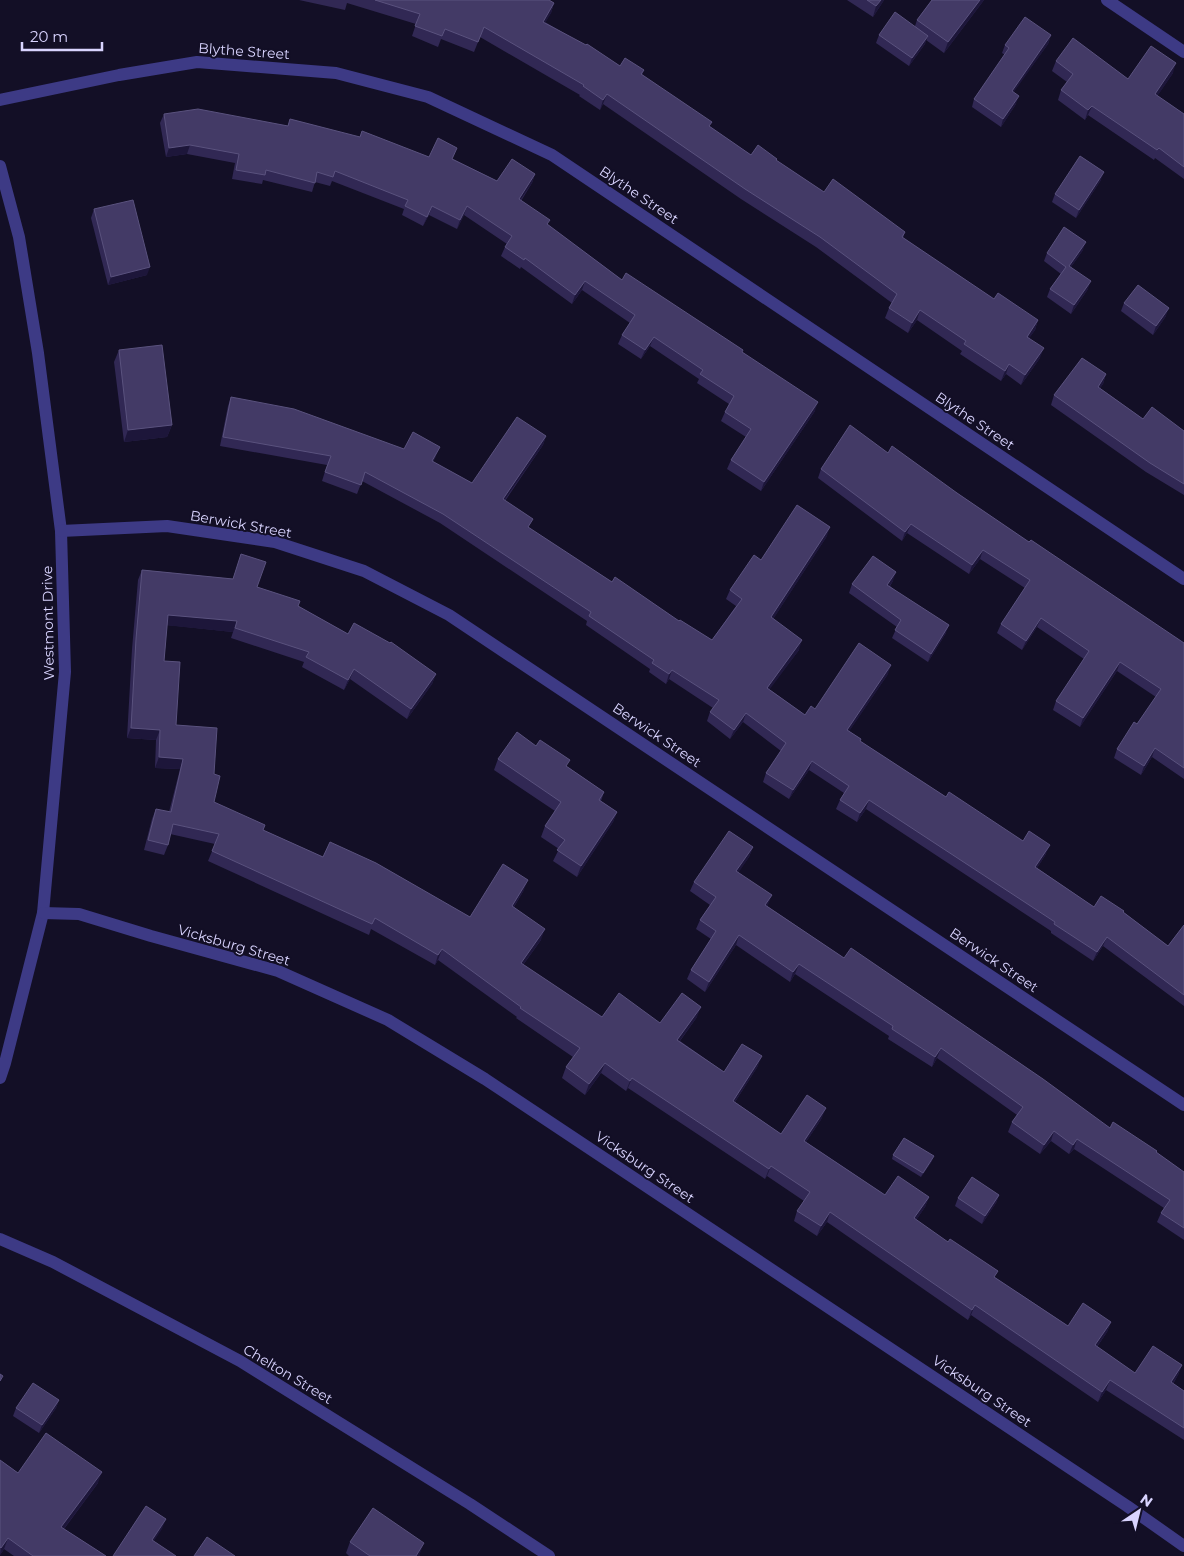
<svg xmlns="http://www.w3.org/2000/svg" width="1184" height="1556" viewBox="0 0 1184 1556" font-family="Montserrat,sans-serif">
	<rect width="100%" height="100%" fill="#130f26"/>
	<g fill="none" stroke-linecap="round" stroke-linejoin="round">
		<g stroke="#3d3a85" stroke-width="12">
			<path d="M1107,0L1184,52"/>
			<path d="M0,100L119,75L197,62L336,73L428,97L552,155L1184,579"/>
			<path d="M0,166L19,237L38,353L61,531L65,672L43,913L5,1063L0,1078"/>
			<path d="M61,531L167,526L275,542L364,571L449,615L1184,1105"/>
			<path d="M43,913L79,914L151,936L278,971L388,1020L485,1079L1127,1506L1184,1546"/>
			<path d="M0,1239L53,1262L240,1361L470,1504L549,1556"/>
		</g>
	</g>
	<g fill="#312854">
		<path d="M299,0H549L554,3L551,13L545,22L620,66L644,70L642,75L710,127L751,155L777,161L824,192L905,232L903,238L994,299L1038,320L1035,330L1029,338L1040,358L1021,385L1006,374L1001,381L960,354L962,351L917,320L908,333L885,318L889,308L892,303L816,247L741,199L603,104L600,110L579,96L580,95L480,37L474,52L441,39L438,47L412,36L416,24L347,3L345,10Z"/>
		<path d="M847,0H884L873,17Z"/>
		<path d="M932,0H984L944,53L926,40L925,44L909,66L876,43L879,35L915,26L917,20Z"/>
		<path d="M1051,35L1048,44L1013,92L1016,104L1001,127L972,107L974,99L1005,55L1002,53L1005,45Z"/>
		<path d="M1056,61L1128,79L1173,73L1157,96L1184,114V179L1155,158L1154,160L1088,115L1085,120L1058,100L1061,90L1067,82L1052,71Z"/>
		<path d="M164,114L288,126L290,119L429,157L453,159L497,181L535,174L532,183L521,201L548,225L622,280L742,352L815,411L761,491L727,469L731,460L746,437L721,421L725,412L729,404L697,383L699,379L650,346L641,359L618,344L622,335L630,323L582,290L572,304L521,267L520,269L501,256L505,247L507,244L464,215L457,229L429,215L423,226L402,215L404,209L332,181L330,186L315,182L312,192L263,180L262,184L232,179L235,163L187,154L166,157L160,123Z"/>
		<path d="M1101,180L1076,218L1052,202L1055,194Z"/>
		<path d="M94,209L147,275L108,285L91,218Z"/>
		<path d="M1083,250L1071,267L1088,289L1071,314L1047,297L1050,289L1061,274L1044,261L1047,253Z"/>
		<path d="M1124,303L1166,316L1153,335L1121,311Z"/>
		<path d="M119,350L172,425L167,437L124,442L114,362Z"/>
		<path d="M1106,374L1103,384L1100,388L1143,419L1184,431V495L1146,472L1051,405L1054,395Z"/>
		<path d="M231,397L404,449L436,456L433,462L472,483L546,436L543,445L505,501L530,529L612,582L712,640L736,606L726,599L730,590L761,560L827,536L773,619L799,650L769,689L805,715L815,709L888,674L849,731L861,739L860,741L946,797L1046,854L1037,868L1094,907L1123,912L1168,946L1184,925V1006L1103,946L1093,961L1051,933V931L866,809L857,822L836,809L840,800L844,793L809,770L789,799L763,782L766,773L781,751L743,722L730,739L707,721L710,712L713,708L669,679L666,684L649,672L650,669L586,625L587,621L440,523L362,481L357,494L322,481L327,465L220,446L228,406Z"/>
		<path d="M888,453L957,493L1029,542L1184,643V779L1152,757L1141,775L1114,758L1117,749L1137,724L1156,697L1117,671L1080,727L1053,710L1056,701L1084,659L1037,627L1022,650L997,633L1001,624L1025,588L980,559L969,574L907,533L902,541L818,478L821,469Z"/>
		<path d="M241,554L257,587L298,606L348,634L436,674L432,684L407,719L350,679L344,690L302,667L304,662L231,638L233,632L167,625L164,661L176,725L214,774V802L263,830L323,857L470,917L524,890L514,907L541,940L523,965L602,1017L660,1023L697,1017L680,1041L724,1072L758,1066L735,1102L781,1134L822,1118L806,1142L885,1195L929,1197L925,1207L916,1220L996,1278L1068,1326L1111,1322L1107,1332L1097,1347L1135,1373L1182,1365L1178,1375L1173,1384L1184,1391V1440L1106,1390L1098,1402L971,1315L968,1320L827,1222L817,1236L794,1221L797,1211L804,1201L767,1176L765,1179L628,1088L626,1091L601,1073L585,1095L562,1078L566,1067L573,1057L516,1018L517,1017L438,960L435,965L371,929L369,935L208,861L215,844L170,834L168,845L164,855L144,850L152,819L156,809L169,812L180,769L155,768L156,740L127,738L132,649L138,580L142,570L233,579Z"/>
		<path d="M893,581L890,586L946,633L928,662L892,638L897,627L849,593L852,584Z"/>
		<path d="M498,759L568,767L604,792L601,801L617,812L613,822L577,877L553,861L559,849L541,837L545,826L555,811L494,770Z"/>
		<path d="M753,847L749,857L738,872L768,905L767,906L844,958L1110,1128L1157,1151V1153L1184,1172V1240L1157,1222L1161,1213L1164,1208L1074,1149L1069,1154L1051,1141L1040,1154L1008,1132L1012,1122L1017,1115L937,1058L932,1067L888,1039L889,1036L795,974L790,982L736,945L705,992L687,979L691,970L711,939L696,929L700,920L710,905L690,891L694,882Z"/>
		<path d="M893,1155L932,1161L921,1177L892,1159Z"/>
		<path d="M999,1195L996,1203L982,1224L955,1206L958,1198Z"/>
		<path d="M59,1400L56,1408L39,1433L13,1416L16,1408Z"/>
		<path d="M0,1460L18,1473L98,1483L64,1529L106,1556H14L4,1549L0,1555Z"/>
		<path d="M350,1542L420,1555L419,1556H349L346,1553Z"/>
	</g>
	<g fill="#1d163a">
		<path d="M881,0H884L873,17L876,6Z"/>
		<path d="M980,0H984L944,53L948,42Z"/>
		<path d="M554,3L551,13L540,32L543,22Z"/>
		<path d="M1051,35L1048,44L1009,99L1012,91Z"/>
		<path d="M928,36L925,44L909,66L912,58Z"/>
		<path d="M1176,63L1173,73L1152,104L1155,94Z"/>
		<path d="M607,94L603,104L600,110L603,100Z"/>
		<path d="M1019,96L1016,104L1001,127L1003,119Z"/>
		<path d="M1092,106L1088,115L1085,120L1088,110Z"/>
		<path d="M190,145L187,154L166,157L169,148Z"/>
		<path d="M1104,172L1101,180L1076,218L1079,210Z"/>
		<path d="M535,174L532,183L515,208L519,199Z"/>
		<path d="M432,206L429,215L423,226L427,217Z"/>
		<path d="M467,206L464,215L457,229L460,220Z"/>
		<path d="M1086,242L1083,250L1066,274L1069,266Z"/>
		<path d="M150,267L147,275L108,285L111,277Z"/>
		<path d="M585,281L582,290L572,304L575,295Z"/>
		<path d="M1091,281L1088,289L1071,314L1074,305Z"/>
		<path d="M1169,308L1166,316L1153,335L1156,326Z"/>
		<path d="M920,310L917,320L908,333L912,323Z"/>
		<path d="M1038,320L1035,330L1023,347L1027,337Z"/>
		<path d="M654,337L650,346L641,359L645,350Z"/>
		<path d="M1044,348L1040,358L1021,385L1025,375Z"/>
		<path d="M1009,364L1006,374L1001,381L1005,371Z"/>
		<path d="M1106,374L1103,384L1095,396L1098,387Z"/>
		<path d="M818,402L815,411L761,491L764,482Z"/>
		<path d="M172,425L167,437L124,442L128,430Z"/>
		<path d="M546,436L543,445L499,508L503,499Z"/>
		<path d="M440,447L436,456L428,470L432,461Z"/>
		<path d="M911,524L907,533L902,541L905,532Z"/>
		<path d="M830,527L827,536L768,627L771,617Z"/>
		<path d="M983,550L980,559L969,574L972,565Z"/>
		<path d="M896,572L893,581L884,593L887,585Z"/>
		<path d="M168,615L237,621L233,632L164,625Z"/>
		<path d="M1041,618L1037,627L1022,650L1026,641Z"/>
		<path d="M949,625L946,633L928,662L931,654Z"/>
		<path d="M802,640L799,650L764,697L767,688Z"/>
		<path d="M1120,662L1117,671L1080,727L1083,718Z"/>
		<path d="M891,665L888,674L844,739L847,730Z"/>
		<path d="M354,669L350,679L344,690L348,680Z"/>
		<path d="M672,670L669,679L666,684L669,674Z"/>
		<path d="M436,674L432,684L407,719L411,709Z"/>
		<path d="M746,713L743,722L730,739L734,730Z"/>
		<path d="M131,728L160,730L156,740L127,738Z"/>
		<path d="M1155,748L1152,757L1141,775L1144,766Z"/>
		<path d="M159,757L183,759L180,769L155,768Z"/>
		<path d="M812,761L809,770L789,799L793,790Z"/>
		<path d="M869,800L866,809L857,822L860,813Z"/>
		<path d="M617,812L613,822L577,877L581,866Z"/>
		<path d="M1050,845L1046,854L1032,876L1035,867Z"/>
		<path d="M753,847L749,857L733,881L736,871Z"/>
		<path d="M528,880L524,890L508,916L512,906Z"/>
		<path d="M772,895L768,905L761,915L765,905Z"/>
		<path d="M545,929L541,940L517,973L521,963Z"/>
		<path d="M739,935L736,945L705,992L709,982Z"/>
		<path d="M1107,937L1103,946L1093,961L1097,952Z"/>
		<path d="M442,949L438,960L435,965L438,955Z"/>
		<path d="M799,964L795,974L790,982L793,972Z"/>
		<path d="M701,1007L697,1017L673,1050L677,1040Z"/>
		<path d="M941,1048L937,1058L932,1067L935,1057Z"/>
		<path d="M762,1056L758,1066L729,1111L733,1101Z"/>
		<path d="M605,1063L601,1073L585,1095L589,1084Z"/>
		<path d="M632,1078L628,1088L626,1091L630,1081Z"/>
		<path d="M826,1108L822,1118L800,1151L804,1141Z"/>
		<path d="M1054,1131L1051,1141L1040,1154L1044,1145Z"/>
		<path d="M1077,1139L1074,1149L1069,1154L1073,1145Z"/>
		<path d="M934,1156L932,1161L921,1177L923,1173Z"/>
		<path d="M771,1166L767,1176L765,1179L769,1169Z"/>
		<path d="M999,1195L996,1203L982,1224L985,1216Z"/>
		<path d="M929,1197L925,1207L911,1228L914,1218Z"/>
		<path d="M830,1212L827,1222L817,1236L821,1226Z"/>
		<path d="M975,1305L971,1315L968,1320L972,1310Z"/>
		<path d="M1111,1322L1107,1332L1091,1355L1095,1345Z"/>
		<path d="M1182,1365L1178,1375L1167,1393L1171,1382Z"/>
		<path d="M1110,1380L1106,1390L1098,1402L1102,1392Z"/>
		<path d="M59,1400L56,1408L39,1433L42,1425Z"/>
		<path d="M102,1472L98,1483L57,1538L61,1527Z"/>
		<path d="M166,1519L162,1529L148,1550L152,1540Z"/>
		<path d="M8,1538L4,1549L0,1555L1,1548Z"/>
		<path d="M424,1543L419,1556H416Z"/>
	</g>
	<g fill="#433a66" stroke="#5a527e">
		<path d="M375,0H549L554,3L543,22L586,45L587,44L620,66L625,58L644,70L641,74L712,122L709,126L751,155L758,145L777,159L776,160L824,192L833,179L905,232L902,237L994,299L998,293L1038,320L1027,337L1044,348L1025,375L1009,364L1005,371L964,344L966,341L920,310L912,323L889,308L897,294L820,237L745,189L607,94L603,100L583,86L584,85L484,27L478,42L445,29L442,36L415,26L420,14Z"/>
		<path d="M867,0H881L876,6Z"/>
		<path d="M932,0H980L948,42L917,20Z"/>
		<path d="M895,12L928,36L912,58L879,35Z"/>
		<path d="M1025,17L1051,35L1012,91L1019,96L1003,119L974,99L1009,48L1005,45Z"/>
		<path d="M1073,38L1128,79L1151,46L1176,63L1155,94L1184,114V167L1159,148L1157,150L1092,106L1088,110L1061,90L1073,74L1056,61Z"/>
		<path d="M198,109L288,126L290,119L360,137L362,131L429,157L438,138L457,148L452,159L497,181L512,159L535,174L519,199L550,220L547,224L622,280L626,273L743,350L742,352L818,402L764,482L731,460L751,429L725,412L734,396L700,374L703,370L654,337L645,350L622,335L635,315L585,281L575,295L525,258L524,260L505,247L512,236L467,206L460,220L432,206L427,217L405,206L408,200L335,171L333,177L317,172L315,183L266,170L265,175L236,170L239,154L190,145L169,148L164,114Z"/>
		<path d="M1080,156L1104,172L1079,210L1055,194Z"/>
		<path d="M133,200L150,267L111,277L94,209Z"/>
		<path d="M1064,227L1086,242L1069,266L1091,281L1074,305L1050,289L1066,267L1047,253Z"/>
		<path d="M1138,285L1169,308L1156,326L1124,303Z"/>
		<path d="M162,345L172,425L128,430L119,350Z"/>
		<path d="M1082,358L1106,374L1098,387L1143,419L1152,407L1184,431V484L1150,463L1054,395Z"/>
		<path d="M231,397L294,409L404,449L413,432L440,447L432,461L472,483L517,417L546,436L503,499L533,519L528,527L612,582L615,577L679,621L680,620L712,640L742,599L730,590L754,555L761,560L797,505L830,527L771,617L802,640L767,688L805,715L811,706L815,709L859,643L891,665L847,730L861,739L860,741L946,797L949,792L1023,841L1029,831L1050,845L1035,867L1094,907L1101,896L1124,911L1123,912L1168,946L1184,925V995L1107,937L1097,952L1054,924L1055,922L869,800L860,813L840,800L849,786L812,761L793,790L766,773L786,743L746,713L734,730L710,712L719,700L672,670L669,674L652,663L654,660L589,616L591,612L443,514L365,472L361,485L325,472L331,456L223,437Z"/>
		<path d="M850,425L888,453L892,446L957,493L1029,542L1031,540L1184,643V768L1155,748L1144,766L1117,749L1134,722L1137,724L1161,689L1120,662L1083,718L1056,701L1089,651L1041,618L1026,641L1001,624L1030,580L983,550L972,565L911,524L905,532L821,469Z"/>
		<path d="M241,554L266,562L257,587L300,601L298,606L348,634L354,623L390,643L391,642L436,674L411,709L354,669L348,680L306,657L309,652L235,628L237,621L168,615L164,661L180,662L176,725L217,728L214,774L220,776L214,802L265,825L263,830L323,857L330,842L376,863L470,917L503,864L528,880L512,906L545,929L521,963L602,1017L619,993L660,1023L682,993L701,1007L677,1040L724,1072L742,1044L762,1056L733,1101L781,1134L807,1095L826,1108L804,1141L885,1195L898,1176L929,1197L914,1218L948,1242L950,1239L998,1271L994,1277L1068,1326L1083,1303L1111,1322L1095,1345L1135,1373L1153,1346L1182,1365L1171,1382L1184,1391V1428L1110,1380L1102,1392L975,1305L972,1310L830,1212L821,1226L797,1211L810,1192L771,1166L769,1169L632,1078L630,1081L605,1063L589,1084L566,1067L580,1048L520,1008L521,1007L442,949L438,955L375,918L372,924L212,851L219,834L173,824L168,845L148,840L156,809L171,812L183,759L159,757L160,730L131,728L136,639L142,570L233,579Z"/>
		<path d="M873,556L896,572L887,585L949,625L931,654L895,630L901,620L852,584Z"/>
		<path d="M517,732L536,746L540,740L570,760L566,766L604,792L599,800L617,812L581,866L557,850L565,840L545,826L561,802L498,759Z"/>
		<path d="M729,831L753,847L736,871L772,895L765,905L844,958L851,948L1043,1079L1110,1128L1113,1122L1157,1151L1156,1152L1184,1172V1228L1161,1213L1170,1200L1077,1139L1073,1145L1054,1131L1044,1145L1012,1122L1023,1107L941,1048L935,1057L892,1029L893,1026L799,964L793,972L739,935L709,982L691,970L716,931L700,920L716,897L694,882Z"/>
		<path d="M904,1138L934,1156L923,1173L893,1155Z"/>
		<path d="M972,1177L999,1195L985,1216L958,1198Z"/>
		<path d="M0,1374L3,1376L0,1381Z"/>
		<path d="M33,1383L59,1400L42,1425L16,1408Z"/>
		<path d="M46,1433L102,1472L61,1527L106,1556H33L8,1538L1,1548L0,1547V1460L18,1473Z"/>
		<path d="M146,1506L166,1519L152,1540L176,1556H113Z"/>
		<path d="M373,1508L424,1543L416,1556H370L350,1542Z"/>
		<path d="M207,1537L235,1556H194Z"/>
	</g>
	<g text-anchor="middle" stroke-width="4" stroke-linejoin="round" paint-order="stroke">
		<g font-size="14" fill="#d9d4ff" stroke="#130f26">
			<text transform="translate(244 51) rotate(4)" y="5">Blythe Street</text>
			<text transform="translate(639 195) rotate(34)" y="5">Blythe Street</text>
			<text transform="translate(975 421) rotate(34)" y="5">Blythe Street</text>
			<text transform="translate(241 524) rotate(10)" y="5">Berwick Street</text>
			<text transform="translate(48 623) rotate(-91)" y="5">Westmont Drive</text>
			<text transform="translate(657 735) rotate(34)" y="5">Berwick Street</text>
			<text transform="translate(234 945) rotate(16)" y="5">Vicksburg Street</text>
			<text transform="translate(994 960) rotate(34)" y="5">Berwick Street</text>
			<text transform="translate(645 1167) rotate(34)" y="5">Vicksburg Street</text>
			<text transform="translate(288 1374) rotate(31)" y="5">Chelton Street</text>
			<text transform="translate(982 1391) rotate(34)" y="5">Vicksburg Street</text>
		</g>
	</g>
	<g transform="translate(1139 1511) rotate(35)" stroke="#130f26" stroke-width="4" paint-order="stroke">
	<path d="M0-4L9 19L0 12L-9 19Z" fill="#d9d4ff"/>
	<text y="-8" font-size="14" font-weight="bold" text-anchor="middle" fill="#d9d4ff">N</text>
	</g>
	<path d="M22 42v8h80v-8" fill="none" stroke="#d9d4ff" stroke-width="2.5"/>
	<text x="30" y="42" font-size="15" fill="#d9d4ff" stroke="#130f26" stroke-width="4" paint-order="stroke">20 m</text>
</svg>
